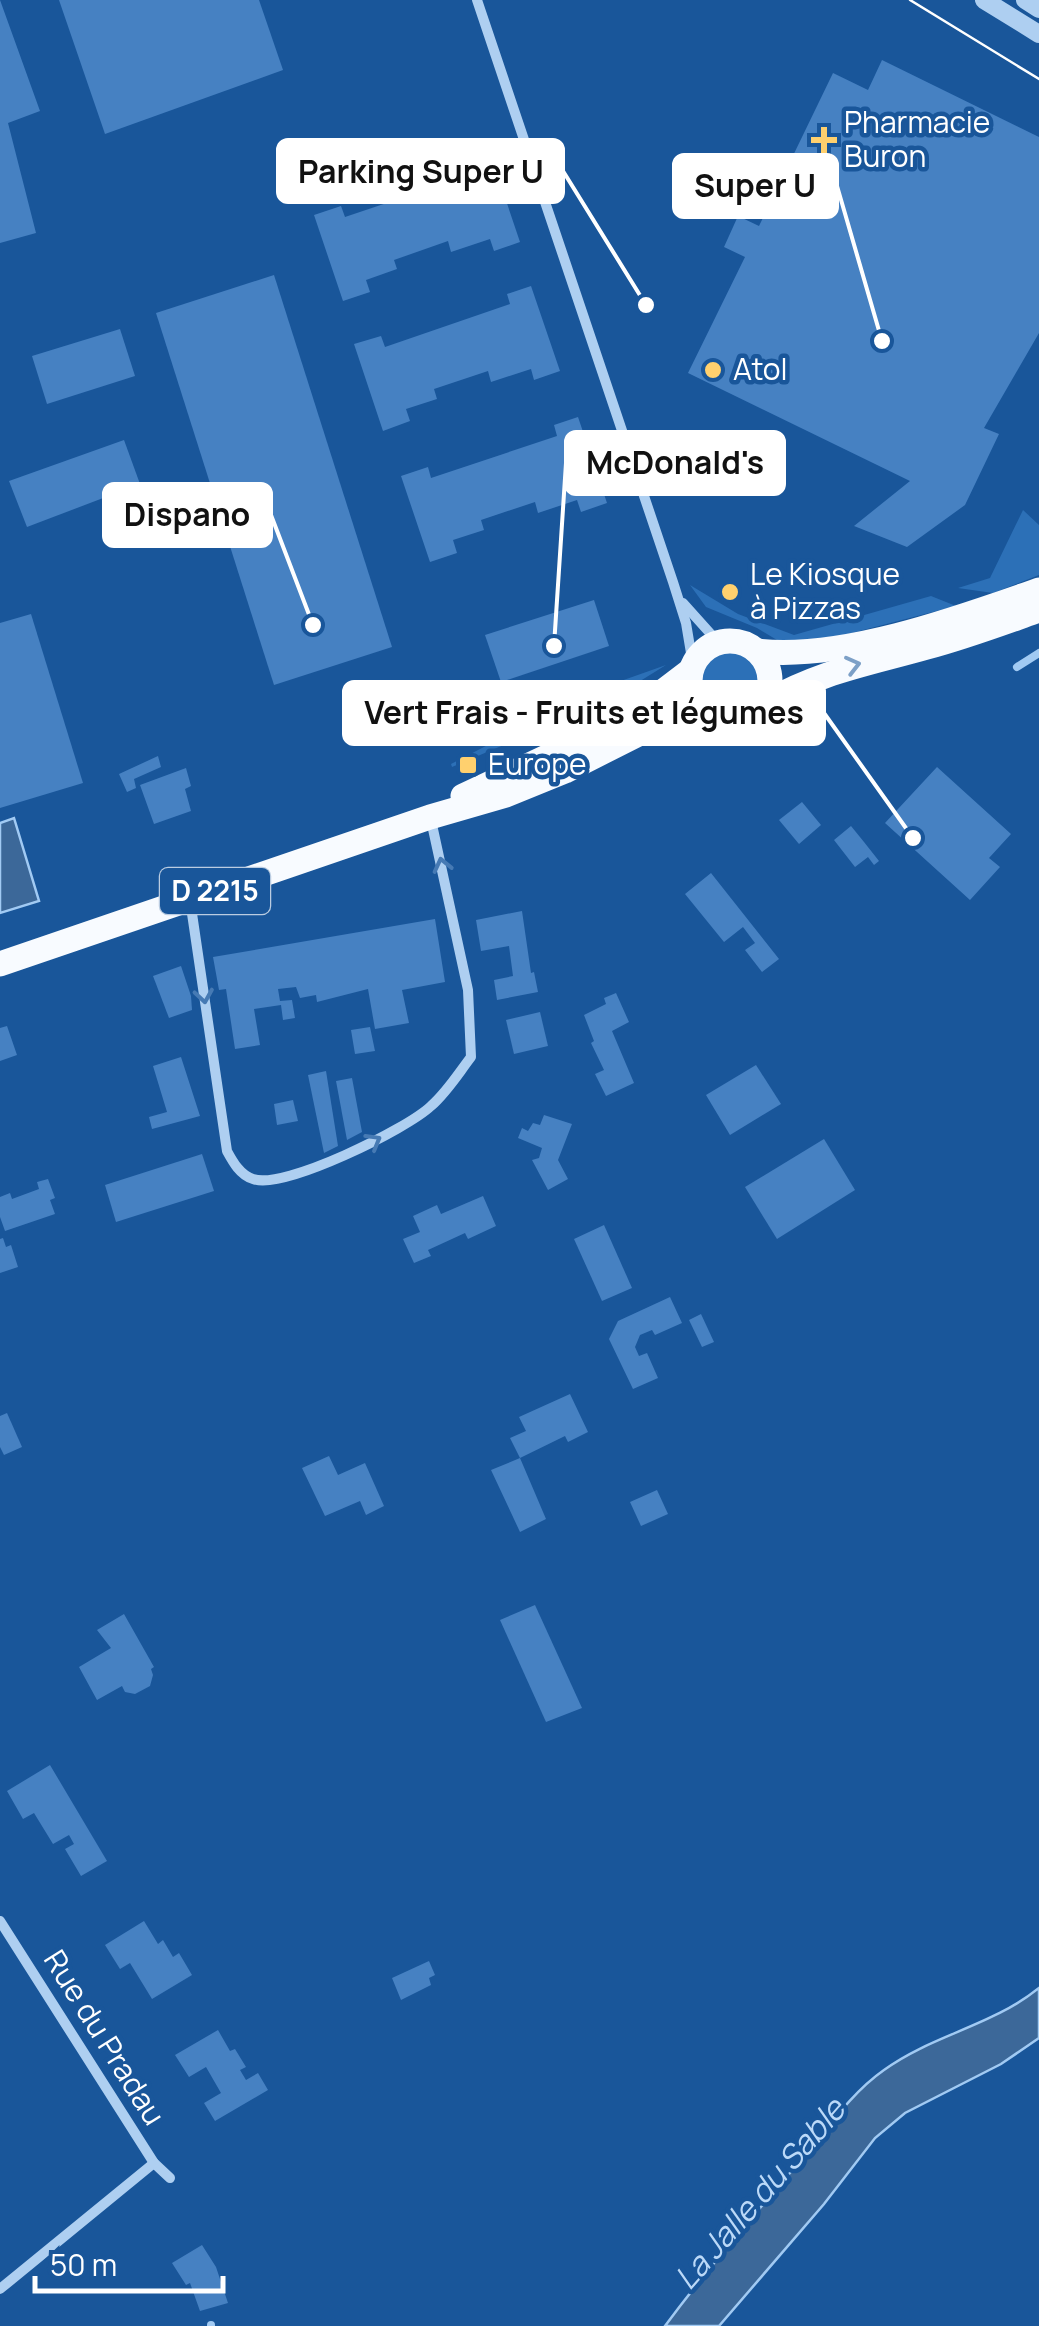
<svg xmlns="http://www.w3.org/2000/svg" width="1039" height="2326" viewBox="0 0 1039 2326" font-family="Manrope,sans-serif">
	<rect width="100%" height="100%" fill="#19569a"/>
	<g fill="#2c70b7">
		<path d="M1023,510L1039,525V575L993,593L958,588L990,578Z"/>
		<path d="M690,585L738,614L794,635L931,596L956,606L844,635L782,643L757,628L706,607Z"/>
		<circle cx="730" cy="681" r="31"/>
		<path d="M666,665L566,727L536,731L452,767L451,764L532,722L553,705Z"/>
	</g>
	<g fill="#3c6899" stroke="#a1caf3" stroke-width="2.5">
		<path d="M14,818L39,901L0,913V823Z"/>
		<path d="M1039,1988V2038L1001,2064L905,2113L875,2138L824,2204L719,2326H665C708,2268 755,2214 801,2160C827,2129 851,2093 884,2070C932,2035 992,2026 1039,1988Z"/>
	</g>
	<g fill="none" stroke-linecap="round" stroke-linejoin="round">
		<g stroke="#a1caf3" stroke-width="8">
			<path d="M1017,667L1039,653"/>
			<path d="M211,2326V2325"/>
		</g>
	</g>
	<g fill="#4681c2">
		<path d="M0,0L40,111L8,123L36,233L0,243Z"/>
		<path d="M59,0H259L283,70L105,134Z"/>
		<path d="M882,60L1039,137V333L984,428L999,434L965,505L907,547L854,526L910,481L688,373L745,257L724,247L738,216L759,226L833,73L868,90Z"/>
		<path d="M491,156L520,242L494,251L490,239L451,252L448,241L394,260L397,269L366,280L370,292L343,301L314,215L341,206L345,217L470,175L467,165Z"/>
		<path d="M274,275L392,647L274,685L156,313Z"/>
		<path d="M531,286L560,371L534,380L531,369L491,382L488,371L434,389L437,399L406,409L410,421L383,431L354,344L381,336L385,347L510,304L507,294Z"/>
		<path d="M120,329L135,376L47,404L32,356Z"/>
		<path d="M578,417L607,503L581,512L577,500L538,513L535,502L481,520L484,530L453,540L457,553L430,562L401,476L428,467L431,478L557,436L554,425Z"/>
		<path d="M124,440L140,484L27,527L9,481Z"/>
		<path d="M594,600L609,646L501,682L485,635Z"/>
		<path d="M31,614L83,783L0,808V623Z"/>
		<path d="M158,756L161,767L134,779L136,788L127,792L119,774Z"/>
		<path d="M937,767L1011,834L989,858L1000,867L970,900L885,823Z"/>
		<path d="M186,768L191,786L185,789L191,811L154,824L140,785Z"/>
		<path d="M802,802L821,825L799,844L779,820Z"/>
		<path d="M851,826L864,842L879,861L874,865L868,857L855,867L834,840Z"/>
		<path d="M711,873L779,959L762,972L745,950L755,943L743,927L724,942L685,894Z"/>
		<path d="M522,911L531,973L534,972L538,992L497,1000L494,980L513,976L509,946L481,951L476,920Z"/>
		<path d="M435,919L445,982L402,990L409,1023L375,1029L368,989L317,1002L316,995L300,998L296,987L278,989L280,1001L292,1000L295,1018L283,1020L281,1005L254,1009L260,1045L235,1049L226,989L219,990L213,957Z"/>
		<path d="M181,966L191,996L192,1010L169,1018L153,976Z"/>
		<path d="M616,993L629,1022L612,1031L634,1083L606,1096L595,1074L604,1070L591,1043L594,1041L584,1015L606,1004L604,998Z"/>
		<path d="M540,1012L548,1046L514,1054L506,1020Z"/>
		<path d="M7,1026L17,1055L0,1061V1028Z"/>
		<path d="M370,1027L375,1051L355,1054L351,1030Z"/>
		<path d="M181,1057L200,1116L152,1129L149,1117L167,1112L153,1066Z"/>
		<path d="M756,1065L781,1104L730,1135L706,1095Z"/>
		<path d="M326,1071L338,1146L324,1153L308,1075Z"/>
		<path d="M352,1078L362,1132L347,1140L336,1081Z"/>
		<path d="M293,1100L298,1121L277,1125L274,1104Z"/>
		<path d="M544,1115L572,1124L558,1160L568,1179L548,1190L532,1160L539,1158L542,1148L518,1138L522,1128L528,1131L533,1123L540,1125Z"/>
		<path d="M824,1139L855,1190L777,1239L745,1187Z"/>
		<path d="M202,1154L214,1191L116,1222L105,1185Z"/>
		<path d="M48,1179L55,1198L50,1200L55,1214L5,1231L0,1217V1197L10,1193L12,1199L39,1189L37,1182Z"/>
		<path d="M483,1196L496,1226L468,1239L465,1233L428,1250L431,1256L414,1263L403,1239L420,1232L413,1216L437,1205L441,1214Z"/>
		<path d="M604,1225L632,1288L602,1301L574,1239Z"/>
		<path d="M3,1238L6,1247L11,1245L18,1267L0,1273V1239Z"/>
		<path d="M670,1297L682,1323L655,1335L652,1330L640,1335L635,1347L639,1356L647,1353L658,1378L633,1389L609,1339L618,1321Z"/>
		<path d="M701,1314L714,1342L702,1347L689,1320Z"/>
		<path d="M570,1394L588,1432L568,1442L565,1436L520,1458L546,1519L520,1532L491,1470L520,1458L510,1438L526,1431L519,1417Z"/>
		<path d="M7,1413L22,1447L4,1455L0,1447V1416Z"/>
		<path d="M329,1456L338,1475L365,1463L384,1506L366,1515L360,1501L325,1516L302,1468Z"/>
		<path d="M657,1490L668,1514L641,1526L630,1502Z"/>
		<path d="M535,1605L582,1708L546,1722L500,1620Z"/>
		<path d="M124,1614L154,1667L151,1669L153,1675L150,1686L135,1694L125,1692L122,1686L97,1700L79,1667L111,1648L97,1630Z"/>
		<path d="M50,1765L107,1861L81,1876L65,1849L74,1844L69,1835L53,1844L34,1813L23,1819L7,1791Z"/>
		<path d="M144,1921L158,1944L163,1940L173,1957L179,1953L192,1975L152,1999L130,1963L120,1969L105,1945Z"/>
		<path d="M429,1961L435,1975L429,1978L431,1985L401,2000L392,1978Z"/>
		<path d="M218,2030L230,2051L235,2049L246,2067L240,2070L246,2080L258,2073L268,2090L215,2121L204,2103L221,2093L206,2067L189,2077L175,2055Z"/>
		<path d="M202,2245L216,2267L228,2303L200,2311L190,2283L186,2285L172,2263Z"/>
	</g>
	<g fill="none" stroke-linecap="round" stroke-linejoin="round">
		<g stroke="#aecff1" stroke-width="10">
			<path d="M477,0L673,582L686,623L693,665"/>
			<path d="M683,603L718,642"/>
			<path d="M190,900L227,1151C233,1162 240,1175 253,1179C284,1190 407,1129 431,1106C447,1092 458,1074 471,1057L468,990L431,820"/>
			<path d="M0,1921L154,2163L170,2178"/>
			<path d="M0,2289L154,2163"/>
		</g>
		<g stroke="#aecff1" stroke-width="18">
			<path d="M984,0L1039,34"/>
			<path d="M1025,0L1039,9"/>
		</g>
		<g stroke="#f8fbff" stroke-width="25">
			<circle cx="730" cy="681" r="40"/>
			<path d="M757,651C841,661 960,618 1039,590"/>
			<path d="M764,704C818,672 867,664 927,647C965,637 1002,623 1039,610"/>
			<path d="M463,796L572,745L644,706L690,671"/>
			<path d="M0,964L430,817L506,795L565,771L656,725L708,715"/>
		</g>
		<path stroke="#fff" stroke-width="2.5" d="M910,0L1039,79"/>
	</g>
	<defs><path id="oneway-chevron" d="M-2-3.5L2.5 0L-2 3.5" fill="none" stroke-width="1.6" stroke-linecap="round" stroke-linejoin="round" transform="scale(2.5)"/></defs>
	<use stroke="#7da0c7" href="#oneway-chevron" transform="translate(853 665) rotate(-14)"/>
	<g stroke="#467ab4">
		<use href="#oneway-chevron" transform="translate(442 865) rotate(-103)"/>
		<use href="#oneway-chevron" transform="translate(204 996) rotate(81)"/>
		<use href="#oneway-chevron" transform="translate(374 1141) rotate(-30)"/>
	</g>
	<g fill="#ffd06e" stroke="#19569a" stroke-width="4">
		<path d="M819 125h10v10h10v10h-10v10h-10v-10h-10v-10h10z"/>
		<circle cx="713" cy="370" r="10"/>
		<circle cx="730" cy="592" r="10"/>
		<rect x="458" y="755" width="20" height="20" rx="5"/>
	</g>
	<g text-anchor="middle" stroke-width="9" stroke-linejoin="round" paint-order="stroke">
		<rect fill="#19569a" stroke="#bacce1" stroke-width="2.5" x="160" y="868" width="110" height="46" rx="8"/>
		<g font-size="28" font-weight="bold" fill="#fff">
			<text x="215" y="901">D 2215</text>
		</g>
		<g font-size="30" fill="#fff" stroke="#19569a" text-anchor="start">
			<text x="844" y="133">Pharmacie<tspan x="844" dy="34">Buron</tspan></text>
			<text x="733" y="380">Atol</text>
			<text x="750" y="585">Le Kiosque<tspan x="750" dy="34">à Pizzas</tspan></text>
			<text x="488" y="775">Europe</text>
		</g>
		<g font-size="30" fill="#fff" stroke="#19569a">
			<text transform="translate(104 2038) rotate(58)" y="10">Rue du Pradau</text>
		</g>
		<g font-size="32" font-style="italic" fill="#bbd9f8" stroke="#19569a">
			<text transform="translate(760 2194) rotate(-49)" y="11">La Jalle du Sable</text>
		</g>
	</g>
	<path fill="none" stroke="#fff" stroke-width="4" d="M646 305L563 171M882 341L837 186M554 646L566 463M313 625L271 515M913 838L824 713"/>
	<g fill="#fff" stroke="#19569a" stroke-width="4">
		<circle cx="646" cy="305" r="10"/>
		<circle cx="882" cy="341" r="10"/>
		<circle cx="554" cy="646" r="10"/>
		<circle cx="313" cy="625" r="10"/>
		<circle cx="913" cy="838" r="10"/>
	</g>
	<g fill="#fff" stroke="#fff" stroke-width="4">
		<rect x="278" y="140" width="285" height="62" rx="10"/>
		<rect x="674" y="155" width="163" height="62" rx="10"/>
		<rect x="566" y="432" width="218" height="62" rx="10"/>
		<rect x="104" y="484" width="167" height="62" rx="10"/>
		<rect x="344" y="682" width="480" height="62" rx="10"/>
	</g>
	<g font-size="32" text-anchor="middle" font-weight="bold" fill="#111">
		<text x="421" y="183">Parking Super U</text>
		<text x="755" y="197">Super U</text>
		<text x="675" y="474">McDonald's</text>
		<text x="187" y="526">Dispano</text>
		<text x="584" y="724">Vert Frais - Fruits et légumes</text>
	</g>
	<path d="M35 2276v15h188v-15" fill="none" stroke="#ffffff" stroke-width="5"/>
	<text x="50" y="2276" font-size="30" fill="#ffffff" stroke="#19569a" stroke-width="8" paint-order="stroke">50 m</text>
</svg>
